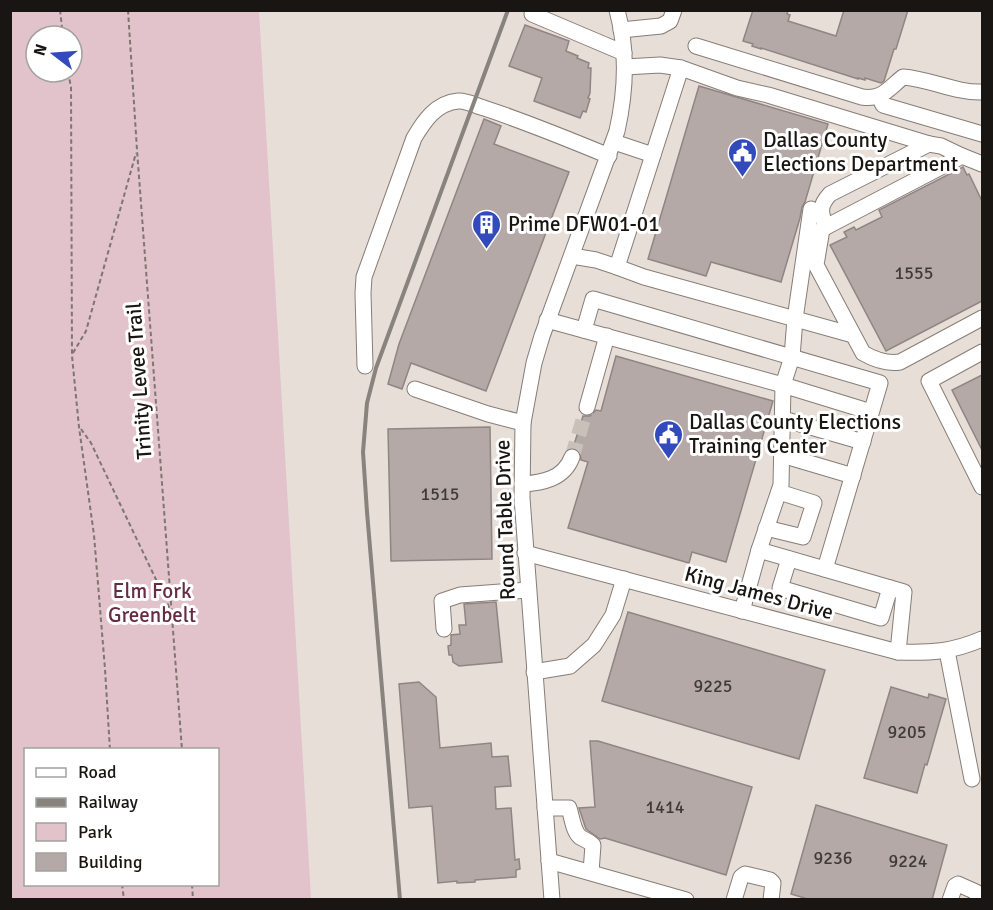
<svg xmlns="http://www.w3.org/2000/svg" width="993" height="910" viewBox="0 0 993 910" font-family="Signika,sans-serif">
	<rect width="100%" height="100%" fill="#e7ded7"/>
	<path fill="#e2c2cb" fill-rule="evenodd" d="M10,11H259L311,899H11ZM36,36H72V72H36ZM26,750H218V884H26Z"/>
	<g fill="#b5a9a7" stroke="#908583" stroke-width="1.5">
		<path d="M753,10H788L787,14L790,15L788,21L836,36L844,10H908L896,49H894L884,81L881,83L865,78V80L858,78V79L761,48V49L752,46L753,44L743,41Z"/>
		<path d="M525,25L569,41L566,51L578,56L577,58L589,63L588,68H591L590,93L588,98L590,99L586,112L583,111L580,118L534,101L542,78L509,66Z"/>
		<path d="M699,86L828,124L805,202L802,207L800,218L781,282L711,262L706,276L648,259Z"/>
		<path d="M484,119L501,126L494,144L569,172L486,391L411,363L402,389L388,384L399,344Z"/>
		<path d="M963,167L967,175L969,174L982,201V301L886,351L830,245L847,237L844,232L854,227L856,230L882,217L879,210Z"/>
		<path d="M616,356L773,401L726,562L692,552L689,563L568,528L588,462L581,460L580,452L573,448L583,416H590L596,410L601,411Z"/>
		<path d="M982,375V450L952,390Z"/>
		<path d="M490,427L492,559L391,561L388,429Z"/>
		<path d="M496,602L502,662L459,666L453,662L452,655H449L448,646L451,645V635L460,634L459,625H466L464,604Z"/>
		<path d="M628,612L825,670L799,759L602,701Z"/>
		<path d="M419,682L436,697L440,748L491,743L492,757L508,756L511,786L495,787L496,809L511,808L515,860L519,859L520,869L516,870V877L475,880V882L457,883V881L438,883L432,806L409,808L399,684Z"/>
		<path d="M891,687L928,698L929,694L946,699L927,765L925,764L917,793L864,778Z"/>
		<path d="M590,741H598L752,787L726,875L605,838L600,839L586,829L579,808L595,807Z"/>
		<path d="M816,805L947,845L932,900H811L791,894Z"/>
	</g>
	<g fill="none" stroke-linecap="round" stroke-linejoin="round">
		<path stroke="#c8c0b9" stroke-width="15" stroke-dasharray="15 8" stroke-linecap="butt" d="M572,457L587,407"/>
		<defs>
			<g id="minor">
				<path d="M532,14L624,53"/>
				<path d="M621,30L661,26L670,21L674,10"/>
				<path d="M696,46L862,97C882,100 888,89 903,77C930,79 956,93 982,92"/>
				<path d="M681,68L737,88L768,95L929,144"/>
				<path d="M879,97L883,105L982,134"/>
				<path d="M614,142L653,155"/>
				<path d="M982,164L962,156L822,229L816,265L863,353C875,360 886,364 900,362L982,318"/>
				<path d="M826,227C820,212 819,206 830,194L929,144L941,146L962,156"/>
				<path d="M572,256L596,260L617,267L681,68L660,65L625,67"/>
				<path d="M617,267L644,277L853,335"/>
				<path d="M547,320L783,385L792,357L795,319L811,209"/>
				<path d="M584,330L593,299L880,383L825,569"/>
				<path d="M982,352L929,381L982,487"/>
				<path d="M365,366L363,293L364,277L414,138C424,121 436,103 458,101C466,100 476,106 484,108C526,122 568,139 609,156"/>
				<path d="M415,389L488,414L523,423"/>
				<path d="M587,407L607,336"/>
				<path d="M783,419L863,442"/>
				<path d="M782,455L853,476"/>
				<path d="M522,484C542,483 564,479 572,457"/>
				<path d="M766,528L803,537L814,503L779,492"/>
				<path d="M759,550L904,592L898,652"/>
				<path d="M525,553L898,652C931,653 952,652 982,639"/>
				<path d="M789,559L780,588L881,618L890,588"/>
				<path d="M742,611L759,550L781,485L783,385L871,412"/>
				<path d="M444,629L442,601L460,595L528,590"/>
				<path d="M947,651L972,779"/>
				<path d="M534,672L570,666L594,645L613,615L624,579"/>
				<path d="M545,808H569C572,817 573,831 580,837C585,840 589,841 593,845L591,872"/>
				<path d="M549,861L686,900"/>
				<path d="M552,900L522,498L523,423L534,363L542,336L617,131C626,91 628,51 617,10"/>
				<path d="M734,900L741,877L745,874L770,880L773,883L771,900"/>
				<path d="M950,900L955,886L958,884L976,892L978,894L977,900"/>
			</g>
		</defs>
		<use href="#minor" stroke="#867d77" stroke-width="17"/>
		<g stroke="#7d7772" stroke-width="2" stroke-dasharray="4.5 3" stroke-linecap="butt">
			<path d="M60,10L63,36"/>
			<path d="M128,10L137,150L182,750"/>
			<path d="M68,72L71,87L72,356L79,427L94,535L105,669L110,750"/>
			<path d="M73,353L86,331L136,153"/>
			<path d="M81,429L91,443L170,609"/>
			<path d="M122,884L124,900"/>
			<path d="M192,884L193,900"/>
		</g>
		<use href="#minor" stroke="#fff" stroke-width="15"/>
		<path stroke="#89837e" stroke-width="4" d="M400,900L367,512L363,452L367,403L376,368L508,10"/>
	</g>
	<defs>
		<symbol id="civic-pin" viewBox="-11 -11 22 30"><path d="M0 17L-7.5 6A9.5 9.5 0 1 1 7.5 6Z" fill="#324abc" stroke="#fff"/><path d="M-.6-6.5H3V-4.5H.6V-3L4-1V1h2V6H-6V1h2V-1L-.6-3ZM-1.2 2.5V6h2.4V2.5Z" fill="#fff"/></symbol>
		<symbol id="building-pin" viewBox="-11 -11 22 30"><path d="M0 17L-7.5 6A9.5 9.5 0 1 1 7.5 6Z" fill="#324abc" stroke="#fff"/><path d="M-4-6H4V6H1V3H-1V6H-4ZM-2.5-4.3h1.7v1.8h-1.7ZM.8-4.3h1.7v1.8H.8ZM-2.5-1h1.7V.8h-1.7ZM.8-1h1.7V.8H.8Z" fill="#fff"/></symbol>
	</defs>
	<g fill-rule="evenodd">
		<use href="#civic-pin" x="726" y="136" width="33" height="45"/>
		<use href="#building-pin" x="470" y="208" width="33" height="45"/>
		<use href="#civic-pin" x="652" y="418" width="33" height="45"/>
	</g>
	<g text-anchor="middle" stroke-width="6" stroke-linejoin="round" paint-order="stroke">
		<g font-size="18" fill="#3f3a37">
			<text x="914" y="279">1555</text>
			<text x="440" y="500">1515</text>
			<text x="713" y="692">9225</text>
			<text x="907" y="738">9205</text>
			<text x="665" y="813">1414</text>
			<text x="833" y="864">9236</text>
			<text x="908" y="867">9224</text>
		</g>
		<g font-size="21" fill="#181512" stroke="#fff" text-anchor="start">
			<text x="763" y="147">Dallas County<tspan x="763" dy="24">Elections Department</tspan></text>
			<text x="508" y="231">Prime DFW01-01</text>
			<text x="689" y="429">Dallas County Elections<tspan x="689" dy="24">Training Center</tspan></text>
		</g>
		<g font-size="21" fill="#181512" stroke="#fff">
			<text transform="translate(139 381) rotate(-94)" y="7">Trinity Levee Trail</text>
			<text transform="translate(505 520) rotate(-92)" y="7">Round Table Drive</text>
			<text transform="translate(759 593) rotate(15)" y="7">King James Drive</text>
		</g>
		<g font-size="21" fill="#672b42" stroke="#fff">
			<text x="152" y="598">Elm Fork<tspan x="152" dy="24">Greenbelt</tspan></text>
		</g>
	</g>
	<rect width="993" height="910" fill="none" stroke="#181512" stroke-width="24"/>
	<rect x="24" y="748" width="195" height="138" fill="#ffffff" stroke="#a3a1a0" stroke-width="1.5"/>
	<rect x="36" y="768" width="30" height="9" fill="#ffffff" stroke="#a3a1a0" stroke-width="1.5"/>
	<text x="78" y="778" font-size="18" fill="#181512">Road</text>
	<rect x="36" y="798" width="30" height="9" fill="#89837e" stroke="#a3a1a0" stroke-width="1.5"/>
	<text x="78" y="808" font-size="18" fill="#181512">Railway</text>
	<rect x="36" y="823" width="30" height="18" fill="#e2c2cb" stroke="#a3a1a0" stroke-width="1.5"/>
	<text x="78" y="838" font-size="18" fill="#181512">Park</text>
	<rect x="36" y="853" width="30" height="18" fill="#b5a9a7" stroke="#a3a1a0" stroke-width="1.5"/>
	<text x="78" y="868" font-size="18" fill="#181512">Building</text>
	<g transform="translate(54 54) rotate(287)"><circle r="28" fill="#ffffff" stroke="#a3a1a0" stroke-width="1.5"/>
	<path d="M0-4.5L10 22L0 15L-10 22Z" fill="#324abc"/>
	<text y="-9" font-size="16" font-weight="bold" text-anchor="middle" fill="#181512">N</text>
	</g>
</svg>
